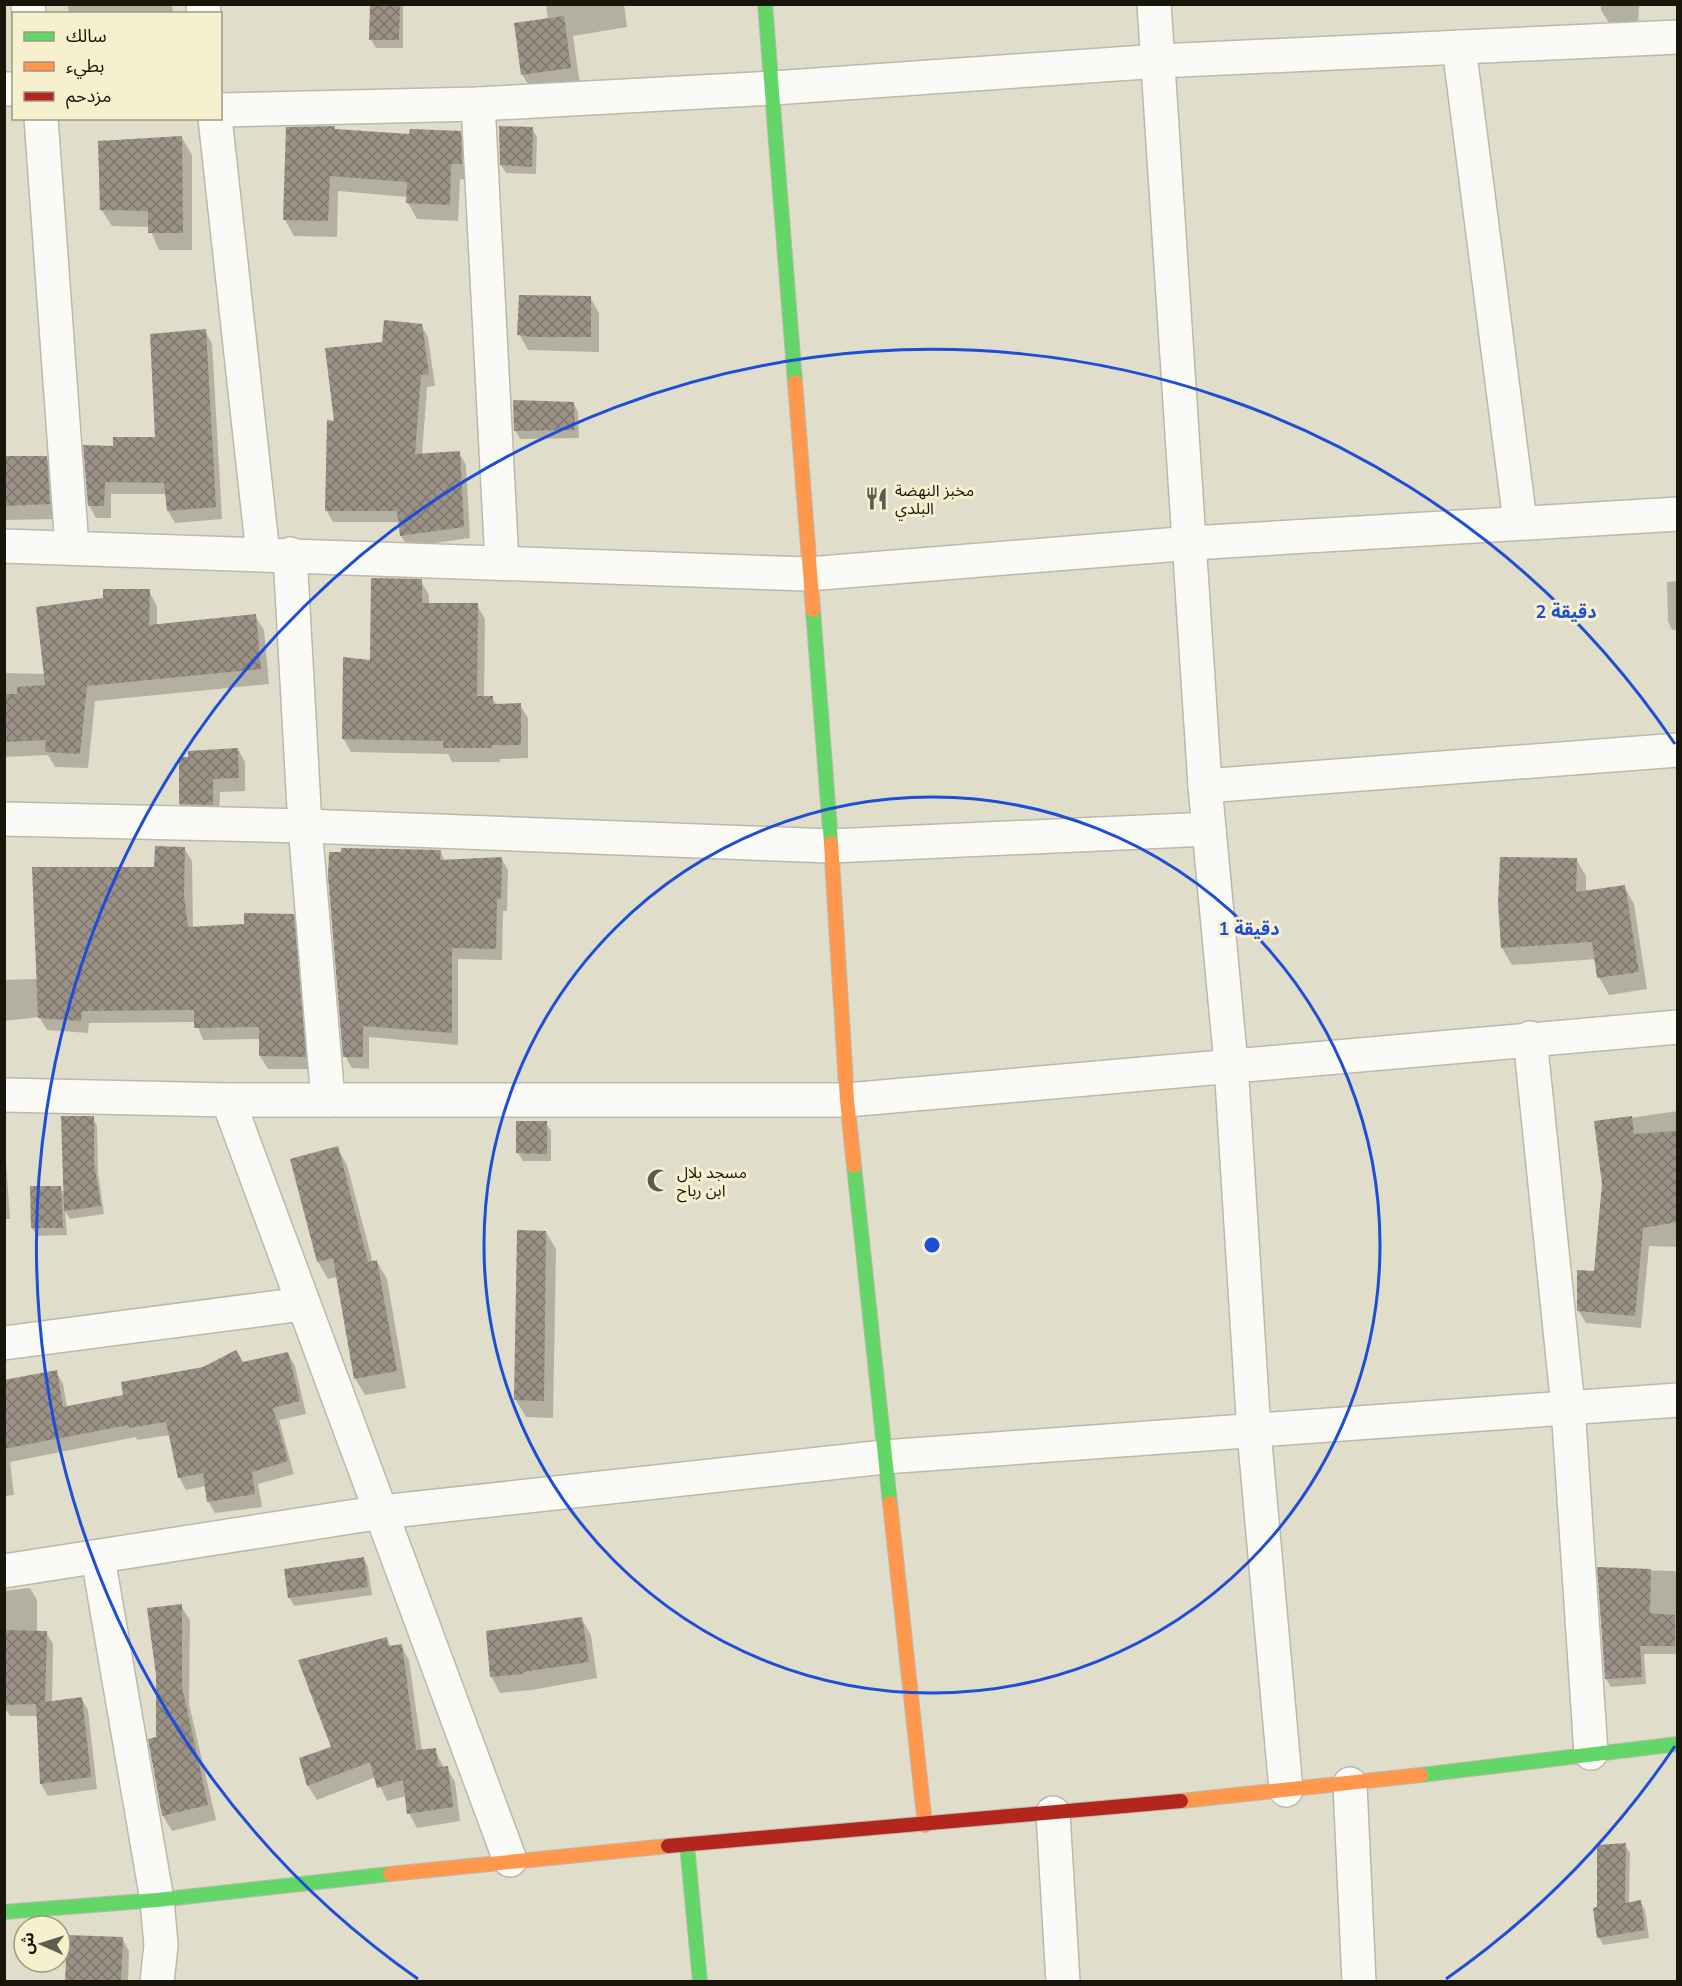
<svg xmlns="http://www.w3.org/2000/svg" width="1682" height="1986" viewBox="0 0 1682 1986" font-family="'Nunito Sans','Noto Sans Arabic',sans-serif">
	<defs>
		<pattern id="building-cross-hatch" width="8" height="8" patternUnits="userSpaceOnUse" patternTransform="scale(1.5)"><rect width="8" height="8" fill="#9c9288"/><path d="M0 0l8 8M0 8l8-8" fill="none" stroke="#7e766d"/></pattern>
	</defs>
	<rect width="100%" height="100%" fill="#e0ddcb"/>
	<g fill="#0003">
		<path d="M68,4H172L173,14H69Z"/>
		<path d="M371,4H403V48H376L371,40Z"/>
		<path d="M546,4H624L627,27L573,36L580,85L532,91L522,74L548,20Z"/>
		<path d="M1601,4H1639L1638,33L1619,23H1609L1601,10Z"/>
		<path d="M532,128L537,137L536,174L506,173L501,165Z"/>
		<path d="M335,130L411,135L460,132L469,148L471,180L460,179L458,221L417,219L408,203V197L338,191L337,237L294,236L285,220Z"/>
		<path d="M182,138L192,155V250H159L149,227L112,226L101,209Z"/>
		<path d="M590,297L599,313V352L528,350L519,334Z"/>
		<path d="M421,325L428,337L435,386L427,387L422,455L459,453L466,465L470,538L408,547L401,536L400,522H333L326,510L335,422L383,343Z"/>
		<path d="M205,331L212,343L222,519L175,523L168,511L167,494H111V518H96L89,505L114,447L157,439Z"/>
		<path d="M574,404L578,412L579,438L520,439L515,430Z"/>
		<path d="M4,457H46L54,472L58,519L4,520Z"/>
		<path d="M421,581L429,595V605H477L485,619L484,698H492L497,705H520L528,718V758L500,759V762H452L448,754L351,752L343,738L372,662Z"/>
		<path d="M1678,581V629L1672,630L1668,621L1667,582Z"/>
		<path d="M149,591L157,606V626L255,616L264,630L269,684L95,701L88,768L55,767L48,755L4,757V673L46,674L105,600Z"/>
		<path d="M238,749L245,762V791L220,792L219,817H188L180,804Z"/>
		<path d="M184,848L192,861L193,928L246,925L293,915L300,928L312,1069H268L260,1056V1039L203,1040L196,1022L89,1023L88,1033L47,1030L39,1017L4,1021V980L36,979L156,868Z"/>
		<path d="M440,851L445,861L501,858L508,870L507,911H503L502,960L458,959V1045L369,1037V1069L352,1068L345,1056Z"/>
		<path d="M1576,859L1586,876V892L1624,886L1634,904L1647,989L1609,995L1599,977L1596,959L1512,965L1502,948Z"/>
		<path d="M1678,1111V1247L1649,1246L1641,1328L1586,1323L1578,1310L1595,1273L1604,1184L1596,1123Z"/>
		<path d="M93,1118L97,1126L98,1173L104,1214L70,1219L65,1211L67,1235L37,1236L32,1228L60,1187L65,1196Z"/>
		<path d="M546,1123L551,1131V1161H523L518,1153Z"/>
		<path d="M4,1133L10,1219H4Z"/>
		<path d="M337,1148L347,1165L373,1263L377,1262L387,1279L406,1388L365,1395L355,1378L337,1277L328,1279L318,1262L292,1160Z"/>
		<path d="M546,1232L556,1249L553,1418L526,1417L516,1400Z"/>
		<path d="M288,1354L295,1366L306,1414L279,1420L294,1474L258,1484L262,1507L215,1513L208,1501L206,1486L186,1490L179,1477L170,1435L137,1440L136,1437L10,1462L14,1495L4,1496V1381L56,1372L63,1384L67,1407L125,1396Z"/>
		<path d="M363,1558L368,1567L372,1595L294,1606L290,1598L285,1571Z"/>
		<path d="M1599,1569L1675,1571L1678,1576V1654H1644L1646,1684L1611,1687L1606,1679Z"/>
		<path d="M30,1588L37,1600V1632H46L53,1644L52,1702L81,1698L88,1710L97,1789L48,1796L41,1784L38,1716H10L4,1707V1591Z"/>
		<path d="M181,1606L190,1620L189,1704L216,1820L172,1831L163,1816L150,1740L158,1738Z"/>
		<path d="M581,1618L591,1635L597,1678L532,1690L500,1693L491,1676Z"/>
		<path d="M386,1639L391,1647L401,1646L409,1660L422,1751L435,1750L444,1768H447L455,1782L460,1821L417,1828L409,1813L406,1796L387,1801L376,1777L317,1800L308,1786L301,1759L333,1748Z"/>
		<path d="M1625,1845L1630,1853L1629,1904L1640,1902L1645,1910L1649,1938L1603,1945L1599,1937L1598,1908Z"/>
		<path d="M122,1938L129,1951L128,1982H67Z"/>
	</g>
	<g fill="url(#building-cross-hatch)">
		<path d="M370,4H400L399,40H369Z"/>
		<path d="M564,16L571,68L521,75L514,23Z"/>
		<path d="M335,126V129L409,134L410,129L461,131L462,164H451L450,205L406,203L407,182L330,176L328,221L283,220L286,127Z"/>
		<path d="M499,126L533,127L532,167L500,165Z"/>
		<path d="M182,136L183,233H148V211L100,210L98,141Z"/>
		<path d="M519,295L591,296V337H532L517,335Z"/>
		<path d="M384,320L422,324L429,374L421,375L415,454L460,451L464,527L400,536L397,511H325L327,420L334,421L325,348L382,342Z"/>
		<path d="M206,329L216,507L167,511L164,483L105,482L104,506H88L83,445L113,446V437H155L150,334Z"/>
		<path d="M513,400L574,402L575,430L514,431Z"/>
		<path d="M4,456H47L50,504L4,506Z"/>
		<path d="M371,578L422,579V603H478L477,696H493V704L521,703V745H492V748H443V741L342,739L343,657L370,660Z"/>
		<path d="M103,589H150L149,625L256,614L261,669L87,686L80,754L45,752L46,740L4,742V694H17V687L45,685L36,607L103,598Z"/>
		<path d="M238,748L239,778L213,779V805L179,804V757H188V751Z"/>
		<path d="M155,846L185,847L184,894L188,927L244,924V913L294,914L306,1057L259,1056V1027L194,1028V1010L82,1011L81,1021L38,1018L32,867H154Z"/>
		<path d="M341,848L441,850L440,860L502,857L501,899H497L496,949L452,948V1033L363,1026V1057H343L328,876L329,852H341Z"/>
		<path d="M1500,857L1577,858L1576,892L1625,885L1639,972L1597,978L1592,942L1501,948L1498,903Z"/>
		<path d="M61,1116H94V1163L101,1206L64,1211Z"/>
		<path d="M1632,1116L1634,1134L1677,1131V1222L1643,1228L1635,1316L1577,1311V1270L1594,1271L1602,1184L1594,1121Z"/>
		<path d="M516,1121H547V1154L516,1153Z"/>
		<path d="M338,1146L368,1262L377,1260L397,1371L354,1379L333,1258L317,1262L290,1159Z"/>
		<path d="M30,1186H61L63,1228H31Z"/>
		<path d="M517,1230L546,1231L544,1401L514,1400Z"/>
		<path d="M236,1350L243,1362L288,1352L300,1401L273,1408L288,1461L252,1472L255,1494L207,1502L203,1473L178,1478L166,1422L129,1428L128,1425L4,1449V1380L57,1370L63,1407L123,1395L121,1382L203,1367Z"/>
		<path d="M364,1557L368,1587L288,1598L284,1569Z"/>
		<path d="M1597,1567L1651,1569L1650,1613L1675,1615V1646H1640L1642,1677L1605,1679Z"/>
		<path d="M182,1604V1687L208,1805L162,1816L148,1739L156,1737V1675L147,1608Z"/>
		<path d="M582,1617L589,1662L523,1672V1674L490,1677L486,1631Z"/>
		<path d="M4,1630L47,1631L45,1702L82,1697L91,1777L40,1784L36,1704L4,1705Z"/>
		<path d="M387,1637L389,1646L402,1644L416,1750L436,1748L438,1767L448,1766L453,1807L407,1814L403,1780L377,1788L370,1762L307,1786L299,1758L331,1747L298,1660Z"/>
		<path d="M1626,1843L1625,1903L1641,1900L1645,1930L1597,1938L1593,1908L1597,1907V1845Z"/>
		<path d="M67,1935L123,1937L121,1982H65Z"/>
	</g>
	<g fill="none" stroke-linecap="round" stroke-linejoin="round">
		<defs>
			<g id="street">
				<path d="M28,4L29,14"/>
				<path d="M203,4L204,14"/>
				<path d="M1154,4L1205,786L1231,1064L1254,1432L1286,1790"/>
				<path d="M1459,47L1520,521"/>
				<path d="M4,89H14"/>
				<path d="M478,104L502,563"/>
				<path d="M220,110L478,104L773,88L1160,61L1678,37"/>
				<path d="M41,118L72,547"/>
				<path d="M215,118L263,554"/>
				<path d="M4,546L808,574L1192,543L1678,514"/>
				<path d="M290,554L305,826L328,1100"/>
				<path d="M1205,786L1678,750"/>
				<path d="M4,819L305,826L831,846L1209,829"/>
				<path d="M1530,1038L1568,1407L1591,1753"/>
				<path d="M4,1095L228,1100H847L1678,1027"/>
				<path d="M228,1100L510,1860"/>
				<path d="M4,1343L302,1304"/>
				<path d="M98,1558L157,1900L161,1945L157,1982"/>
				<path d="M4,1571L382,1512L884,1457L1678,1400"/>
				<path d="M1350,1784L1359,1982"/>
				<path d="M1053,1813L1063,1982"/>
			</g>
			<g id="fast">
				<path d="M765,4L795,382"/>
				<path d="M813,610L831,843"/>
				<path d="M854,1166L890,1503"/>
				<path d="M1421,1775L1678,1744"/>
				<path d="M687,1845L700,1982"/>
				<path d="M4,1912L157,1900L390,1874"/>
			</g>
			<g id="slow">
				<path d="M795,382L813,610"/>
				<path d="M831,843L847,1100L854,1166"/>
				<path d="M890,1503L925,1825"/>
				<path d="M1181,1801L1421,1775"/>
				<path d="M390,1874L668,1846"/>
			</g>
			<path id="jam" d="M668,1846L1181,1801"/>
		</defs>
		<use href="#street" stroke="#bcb9ab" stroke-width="36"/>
		<use href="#fast" stroke="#bcb9ab" stroke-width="16"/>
		<use href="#slow" stroke="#bcb9ab" stroke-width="16"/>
		<use href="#jam" stroke="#bcb9ab" stroke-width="16"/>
		<use href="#street" stroke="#fafaf7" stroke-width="33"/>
		<use href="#fast" stroke="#63d668" stroke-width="14"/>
		<use href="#slow" stroke="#ff974d" stroke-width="14"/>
		<use href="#jam" stroke="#b3261e" stroke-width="14"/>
	</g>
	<g fill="none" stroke="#1d4ed8" stroke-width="3">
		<circle cx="932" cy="1245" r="448"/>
		<path d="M1675 1746A896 896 0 0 1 1446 1979M418 1979A896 896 0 1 1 1675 744"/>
	</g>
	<defs>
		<symbol id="restaurant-bare" viewBox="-9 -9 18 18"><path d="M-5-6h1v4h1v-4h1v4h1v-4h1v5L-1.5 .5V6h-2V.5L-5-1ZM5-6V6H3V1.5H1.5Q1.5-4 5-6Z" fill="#5e5c4e" stroke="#f6f0cf" stroke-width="2.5" paint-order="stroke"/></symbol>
		<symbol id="mosque-bare" viewBox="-9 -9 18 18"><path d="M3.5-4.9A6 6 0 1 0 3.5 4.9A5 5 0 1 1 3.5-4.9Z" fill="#5e5c4e" stroke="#f6f0cf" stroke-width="2.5" paint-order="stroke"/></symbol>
	</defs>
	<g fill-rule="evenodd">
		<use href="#restaurant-bare" x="860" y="482" width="33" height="33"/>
		<use href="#mosque-bare" x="642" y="1164" width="33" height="33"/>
	</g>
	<g text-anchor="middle" stroke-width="6" stroke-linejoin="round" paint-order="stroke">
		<g font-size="16" fill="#18160a" stroke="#f6f0cf" text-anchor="start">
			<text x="895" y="496">مخبز النهضة<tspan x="895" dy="18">البلدي</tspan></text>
			<text x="677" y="1178">مسجد بلال<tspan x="677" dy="18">ابن رباح</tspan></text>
		</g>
	</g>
	<circle cx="932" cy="1245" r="9" fill="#1d4ed8" stroke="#f6f0cf" stroke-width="3"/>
	<g font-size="18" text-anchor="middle" font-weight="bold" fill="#1d4ed8" stroke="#f6f0cf" stroke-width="6" stroke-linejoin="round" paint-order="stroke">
		<text x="1566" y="618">2 دقيقة</text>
		<text x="1249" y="935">1 دقيقة</text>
	</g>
	<rect width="1682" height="1986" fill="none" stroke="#18160a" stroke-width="12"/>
	<rect x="12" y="12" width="210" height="108" fill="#f6f0cf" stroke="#9d9980" stroke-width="1.5"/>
	<rect x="24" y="32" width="30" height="9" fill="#63d668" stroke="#9d9980" stroke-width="1.5"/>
	<text x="66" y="42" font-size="18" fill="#18160a">سالك</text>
	<rect x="24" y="62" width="30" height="9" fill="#ff974d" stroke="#9d9980" stroke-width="1.5"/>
	<text x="66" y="72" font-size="18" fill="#18160a">بطيء</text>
	<rect x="24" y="92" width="30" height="9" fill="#b3261e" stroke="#9d9980" stroke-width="1.5"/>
	<text x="66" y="102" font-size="18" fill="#18160a">مزدحم</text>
	<g transform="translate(42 1944) rotate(273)"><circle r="28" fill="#f6f0cf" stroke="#9d9980" stroke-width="1.5"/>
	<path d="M0-4.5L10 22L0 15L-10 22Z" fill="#5e5c4e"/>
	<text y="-9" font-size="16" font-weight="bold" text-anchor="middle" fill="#18160a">ش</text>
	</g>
</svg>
